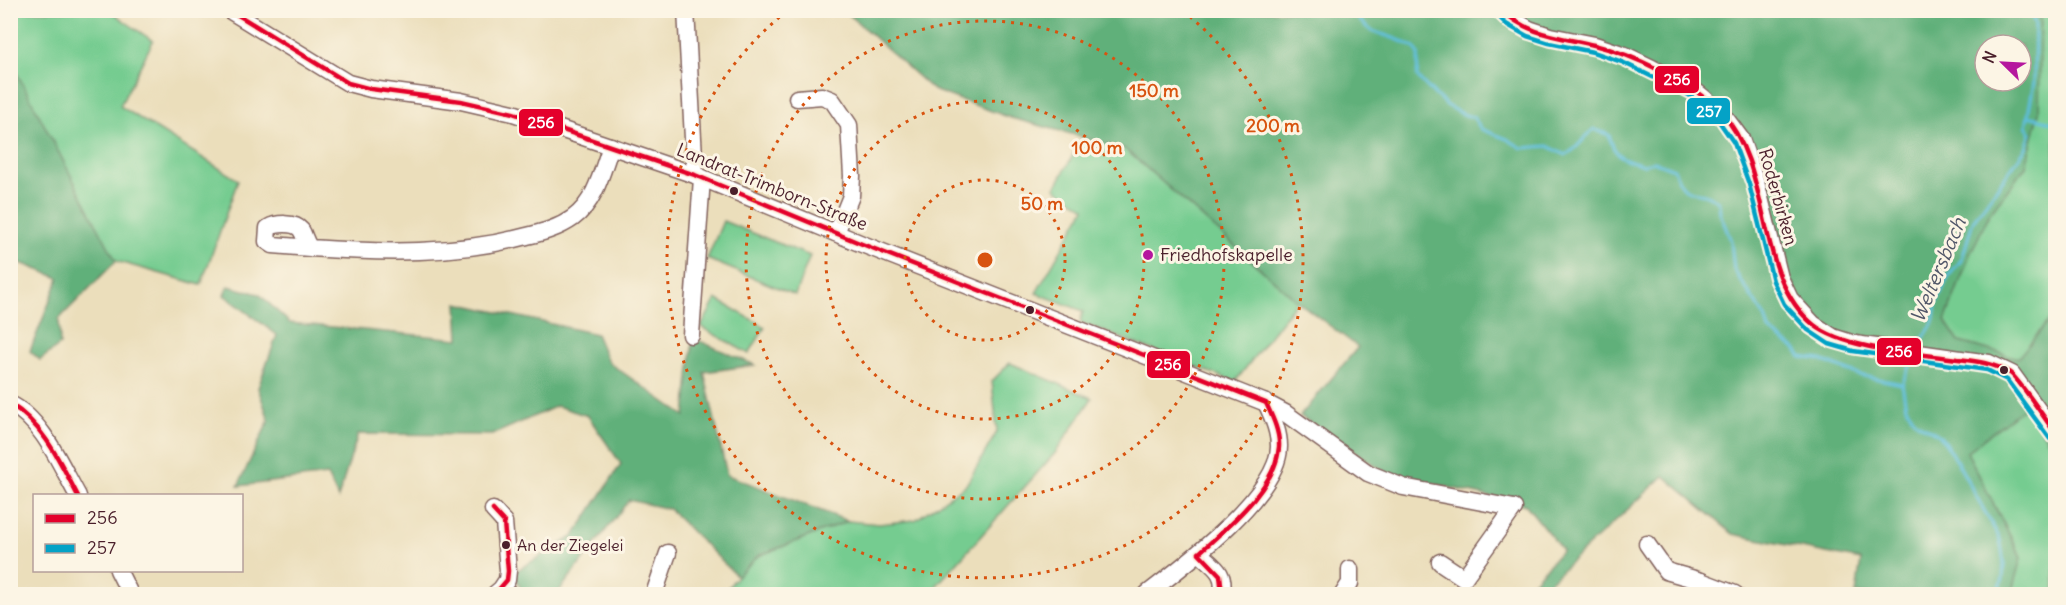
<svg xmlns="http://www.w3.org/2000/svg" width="2066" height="605" viewBox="0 0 2066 605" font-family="Delius,sans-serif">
	<rect width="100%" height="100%" fill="#fcf5e5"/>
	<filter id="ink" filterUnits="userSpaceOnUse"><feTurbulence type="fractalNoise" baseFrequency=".0167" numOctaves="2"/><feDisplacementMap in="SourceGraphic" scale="12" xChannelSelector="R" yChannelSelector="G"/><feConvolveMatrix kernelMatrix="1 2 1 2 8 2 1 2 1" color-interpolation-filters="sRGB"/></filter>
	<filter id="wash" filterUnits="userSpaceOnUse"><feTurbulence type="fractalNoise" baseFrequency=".008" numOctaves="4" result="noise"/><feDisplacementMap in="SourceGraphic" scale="24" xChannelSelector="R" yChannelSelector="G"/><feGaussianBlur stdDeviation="1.35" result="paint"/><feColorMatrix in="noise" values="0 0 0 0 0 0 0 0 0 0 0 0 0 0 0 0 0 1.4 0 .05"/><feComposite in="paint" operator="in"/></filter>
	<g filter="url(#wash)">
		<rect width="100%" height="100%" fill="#ebdebb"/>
		<g fill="#75cc90" stroke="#60765e" stroke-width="1.5">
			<path d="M10,11H110L153,41L120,106L238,180L201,285L116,261L11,62Z"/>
			<path d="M2038,11H2055V313L2018,358L1959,342L1945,321L1970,254L1990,213L2026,166L2041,22Z"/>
			<path d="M1083,137L1125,149L1297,301L1235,382L1080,322L1083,311L1036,293L1085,208L1055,188Z"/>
			<path d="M723,221L810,256L795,295L707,259Z"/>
			<path d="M716,299L765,327L749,354L701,327Z"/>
			<path d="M1010,363L1092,398L1056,452L929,594H723L737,576L758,556L848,521L879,524L915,520L966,485L997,432L992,381Z"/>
			<path d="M2026,405L2056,452L2055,594H2011L2021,557L1967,452Z"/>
		</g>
		<g fill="#60b07a" stroke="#556852" stroke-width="1.5" fill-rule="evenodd">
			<path d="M845,11H2038L2041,22L2039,113L2026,166L1990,213L1970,254L1945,321L1959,342L2018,358L2055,313V452L2026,406L1967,452L2021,558L2011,594H1856L1861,560L1733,534L1664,476L1537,593L1533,582L1562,550L1526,505L1387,473L1300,416L1358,347L1297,301L1125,149L1083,137L1011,118L933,90ZM1985,45H2021V81H1985Z"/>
			<path d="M11,62L116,261L59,319L60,345L40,360L30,351L59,278L13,260L11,265Z"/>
			<path d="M228,286L259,294L290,323L459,339L457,303L596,334L608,362L685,416L693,338L755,365L704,372L727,475L848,521L758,556L737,576L669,509L629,500L557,594L521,590L514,572L574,536L621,464L588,416L557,406L492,435L358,434L338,498L327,475L238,486L269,420L258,388L277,335L224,295Z"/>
		</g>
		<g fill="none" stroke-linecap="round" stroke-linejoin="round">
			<g stroke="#5ebedc" stroke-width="3">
				<path d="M1350,10C1356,15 1365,28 1371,30C1381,35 1414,42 1418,53C1419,57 1417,72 1417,77C1436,95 1447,111 1473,117L1481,129L1507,139L1522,148L1548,146L1565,155C1577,150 1583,138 1594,129L1609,135C1615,158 1623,159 1644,165L1653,161L1674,169C1686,206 1697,182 1719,203L1720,213L1731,241L1734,270L1765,317L1769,330L1795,349L1801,357L1821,360L1859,375L1902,384"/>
				<path d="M2028,116L2056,123"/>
				<path d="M1917,348L1933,323L1936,304L1948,277L1962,259L1973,221L2026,148L2031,133L2026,126L2034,82L2035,23L2028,10"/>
				<path d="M1914,357L1902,384L1906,407L1916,422L1939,435L1951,451L2000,539L2004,563L2003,578L1998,594"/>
			</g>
		</g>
	</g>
	<g filter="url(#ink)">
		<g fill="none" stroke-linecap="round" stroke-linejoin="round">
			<defs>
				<g id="minor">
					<path d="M229,10L348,83L371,89L461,101L513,113L695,175L862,244L1266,403L1285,413L1368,473L1403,487L1514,508L1464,578L1440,562"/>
					<path d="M686,10L695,175"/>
					<path d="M1502,10L1510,18L1529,29L1550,36L1595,45L1625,55L1652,68L1693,89L1721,112L1741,139L1756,182L1780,278L1790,299L1813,324L1833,337L1855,344L1989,363L2012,374L2056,435"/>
					<path d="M797,98L822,96L832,100L849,125L852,176L851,196L836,233"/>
					<path d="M310,248L273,245L267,241L268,228C276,223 295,222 301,230C305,236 304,240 310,248C383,253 456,255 527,236C544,232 559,228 573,218C596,201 602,171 611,146"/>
					<path d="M691,335L702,178"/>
					<path d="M10,404C42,419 61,466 78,496"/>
					<path d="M493,510L504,522L508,571L507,580L501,589L495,594"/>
					<path d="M1647,544L1666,571L1701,581"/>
					<path d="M1199,553C1214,567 1226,572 1222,594"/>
					<path d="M118,570L130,594"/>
					<path d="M654,594L668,553"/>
					<path d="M1147,594C1182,567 1280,494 1279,446C1279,432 1272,415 1266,403"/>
					<path d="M1343,594L1350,583V569"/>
					<path d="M1696,594L1701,581L1735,594"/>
				</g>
			</defs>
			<use href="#minor" stroke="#82625d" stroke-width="19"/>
			<use href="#minor" stroke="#fff" stroke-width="16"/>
			<defs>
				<g id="bus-1">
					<path d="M230,10L348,83L371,89L461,101L513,113L695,175L862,244L1266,403C1272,416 1280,432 1279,447C1276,488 1227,527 1199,553L1220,575L1222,594"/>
					<path d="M1502,10C1528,36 1562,37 1594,45C1632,54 1695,84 1721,112C1775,171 1753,276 1814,325C1846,350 1916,353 1958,359C1976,361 1993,363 2010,373C2019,379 2047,422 2056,434"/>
					<path d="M10,404C44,425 60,462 78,496"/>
					<path d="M493,510L504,522L508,571L507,580L495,594"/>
				</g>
				<path id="bus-2" d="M1497,15L1506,24L1527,36L1549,43L1593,52L1622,62L1689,95L1716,117L1734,143L1749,184L1773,281L1784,304L1808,330L1829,344L1853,351L1987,370L2007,380L2050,439"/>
			</defs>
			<use href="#bus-1" stroke="#fcf5e5" stroke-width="9"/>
			<use href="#bus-2" stroke="#fcf5e5" stroke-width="9"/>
			<use href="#bus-1" stroke="#e4002b" stroke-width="4.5"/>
			<use href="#bus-2" stroke="#04a2c6" stroke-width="4.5"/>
		</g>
	</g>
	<g fill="none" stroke="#d8530f" stroke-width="3" stroke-dasharray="3 6">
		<circle cx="985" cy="260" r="80"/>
		<circle cx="985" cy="260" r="159"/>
		<circle cx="985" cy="260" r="239"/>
		<path d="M1183 11A318 318 0 1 1 787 11"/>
	</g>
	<g fill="#4a1f2b" stroke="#fcf5e5" stroke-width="2">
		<circle cx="734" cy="191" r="5"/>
		<circle cx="1030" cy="310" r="5"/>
		<circle cx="2004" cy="370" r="5"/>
		<circle cx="506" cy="545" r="5"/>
	</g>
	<circle fill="#b5179e" stroke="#fcf5e5" stroke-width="2" cx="1148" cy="255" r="6"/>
	<g text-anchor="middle" stroke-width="6" stroke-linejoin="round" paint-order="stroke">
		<g font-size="16" fill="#4a1f2b" stroke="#fcf5e5" text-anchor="start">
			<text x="517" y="551">An der Ziegelei</text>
		</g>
		<g font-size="18" fill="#4a1f2b" stroke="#fcf5e5">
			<text transform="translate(772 187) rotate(22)" y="6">Landrat-Trimborn-Straße</text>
			<text transform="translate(1778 197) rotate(74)" y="6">Roderbirken</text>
		</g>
		<g font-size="18" fill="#4a1f2b" stroke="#fcf5e5" text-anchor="start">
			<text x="1160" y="261">Friedhofskapelle</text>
		</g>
		<g font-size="20" font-style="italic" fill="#515769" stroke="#fcf5e5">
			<text transform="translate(1938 270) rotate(-67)" y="7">Weltersbach</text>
		</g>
	</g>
	<circle cx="985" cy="260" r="9" fill="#d8530f" stroke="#fcf5e5" stroke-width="3"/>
	<g font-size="18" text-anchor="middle" font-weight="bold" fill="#d8530f" stroke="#fcf5e5" stroke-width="6" stroke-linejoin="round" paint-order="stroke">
		<text x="1154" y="97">150 m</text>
		<text x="1273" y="132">200 m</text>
		<text x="1097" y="154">100 m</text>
		<text x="1042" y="210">50 m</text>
	</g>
	<g stroke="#fcf5e5" stroke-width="2">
		<rect x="1654" y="65" width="46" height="29" rx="6" fill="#e4002b"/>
		<rect x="1686" y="97" width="45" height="28" rx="6" fill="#04a2c6"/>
		<rect x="518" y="108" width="46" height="29" rx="6" fill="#e4002b"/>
		<rect x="1876" y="337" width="46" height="29" rx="6" fill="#e4002b"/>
		<rect x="1146" y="350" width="45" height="29" rx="6" fill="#e4002b"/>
	</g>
	<g font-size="16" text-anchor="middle" font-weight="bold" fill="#fff">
		<text x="1677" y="85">256</text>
		<text x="1709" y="117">257</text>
		<text x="541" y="128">256</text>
		<text x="1899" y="357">256</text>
		<text x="1168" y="370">256</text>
	</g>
	<rect width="2066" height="605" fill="none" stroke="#fcf5e5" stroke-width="36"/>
	<rect x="33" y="494" width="210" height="78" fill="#fcf5e5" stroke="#b59f9b" stroke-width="1.5"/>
	<rect x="45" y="514" width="30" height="9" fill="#e4002b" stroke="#b59f9b" stroke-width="1.5"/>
	<text x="87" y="524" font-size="18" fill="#4a1f2b">256</text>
	<rect x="45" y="544" width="30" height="9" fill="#04a2c6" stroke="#b59f9b" stroke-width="1.5"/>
	<text x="87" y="554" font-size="18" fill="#4a1f2b">257</text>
	<g transform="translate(2003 63) rotate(294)"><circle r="28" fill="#fcf5e5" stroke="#b59f9b" stroke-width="1.5"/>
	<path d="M0-4.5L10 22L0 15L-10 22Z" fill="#b5179e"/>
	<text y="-9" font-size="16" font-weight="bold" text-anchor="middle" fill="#4a1f2b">N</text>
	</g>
</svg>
